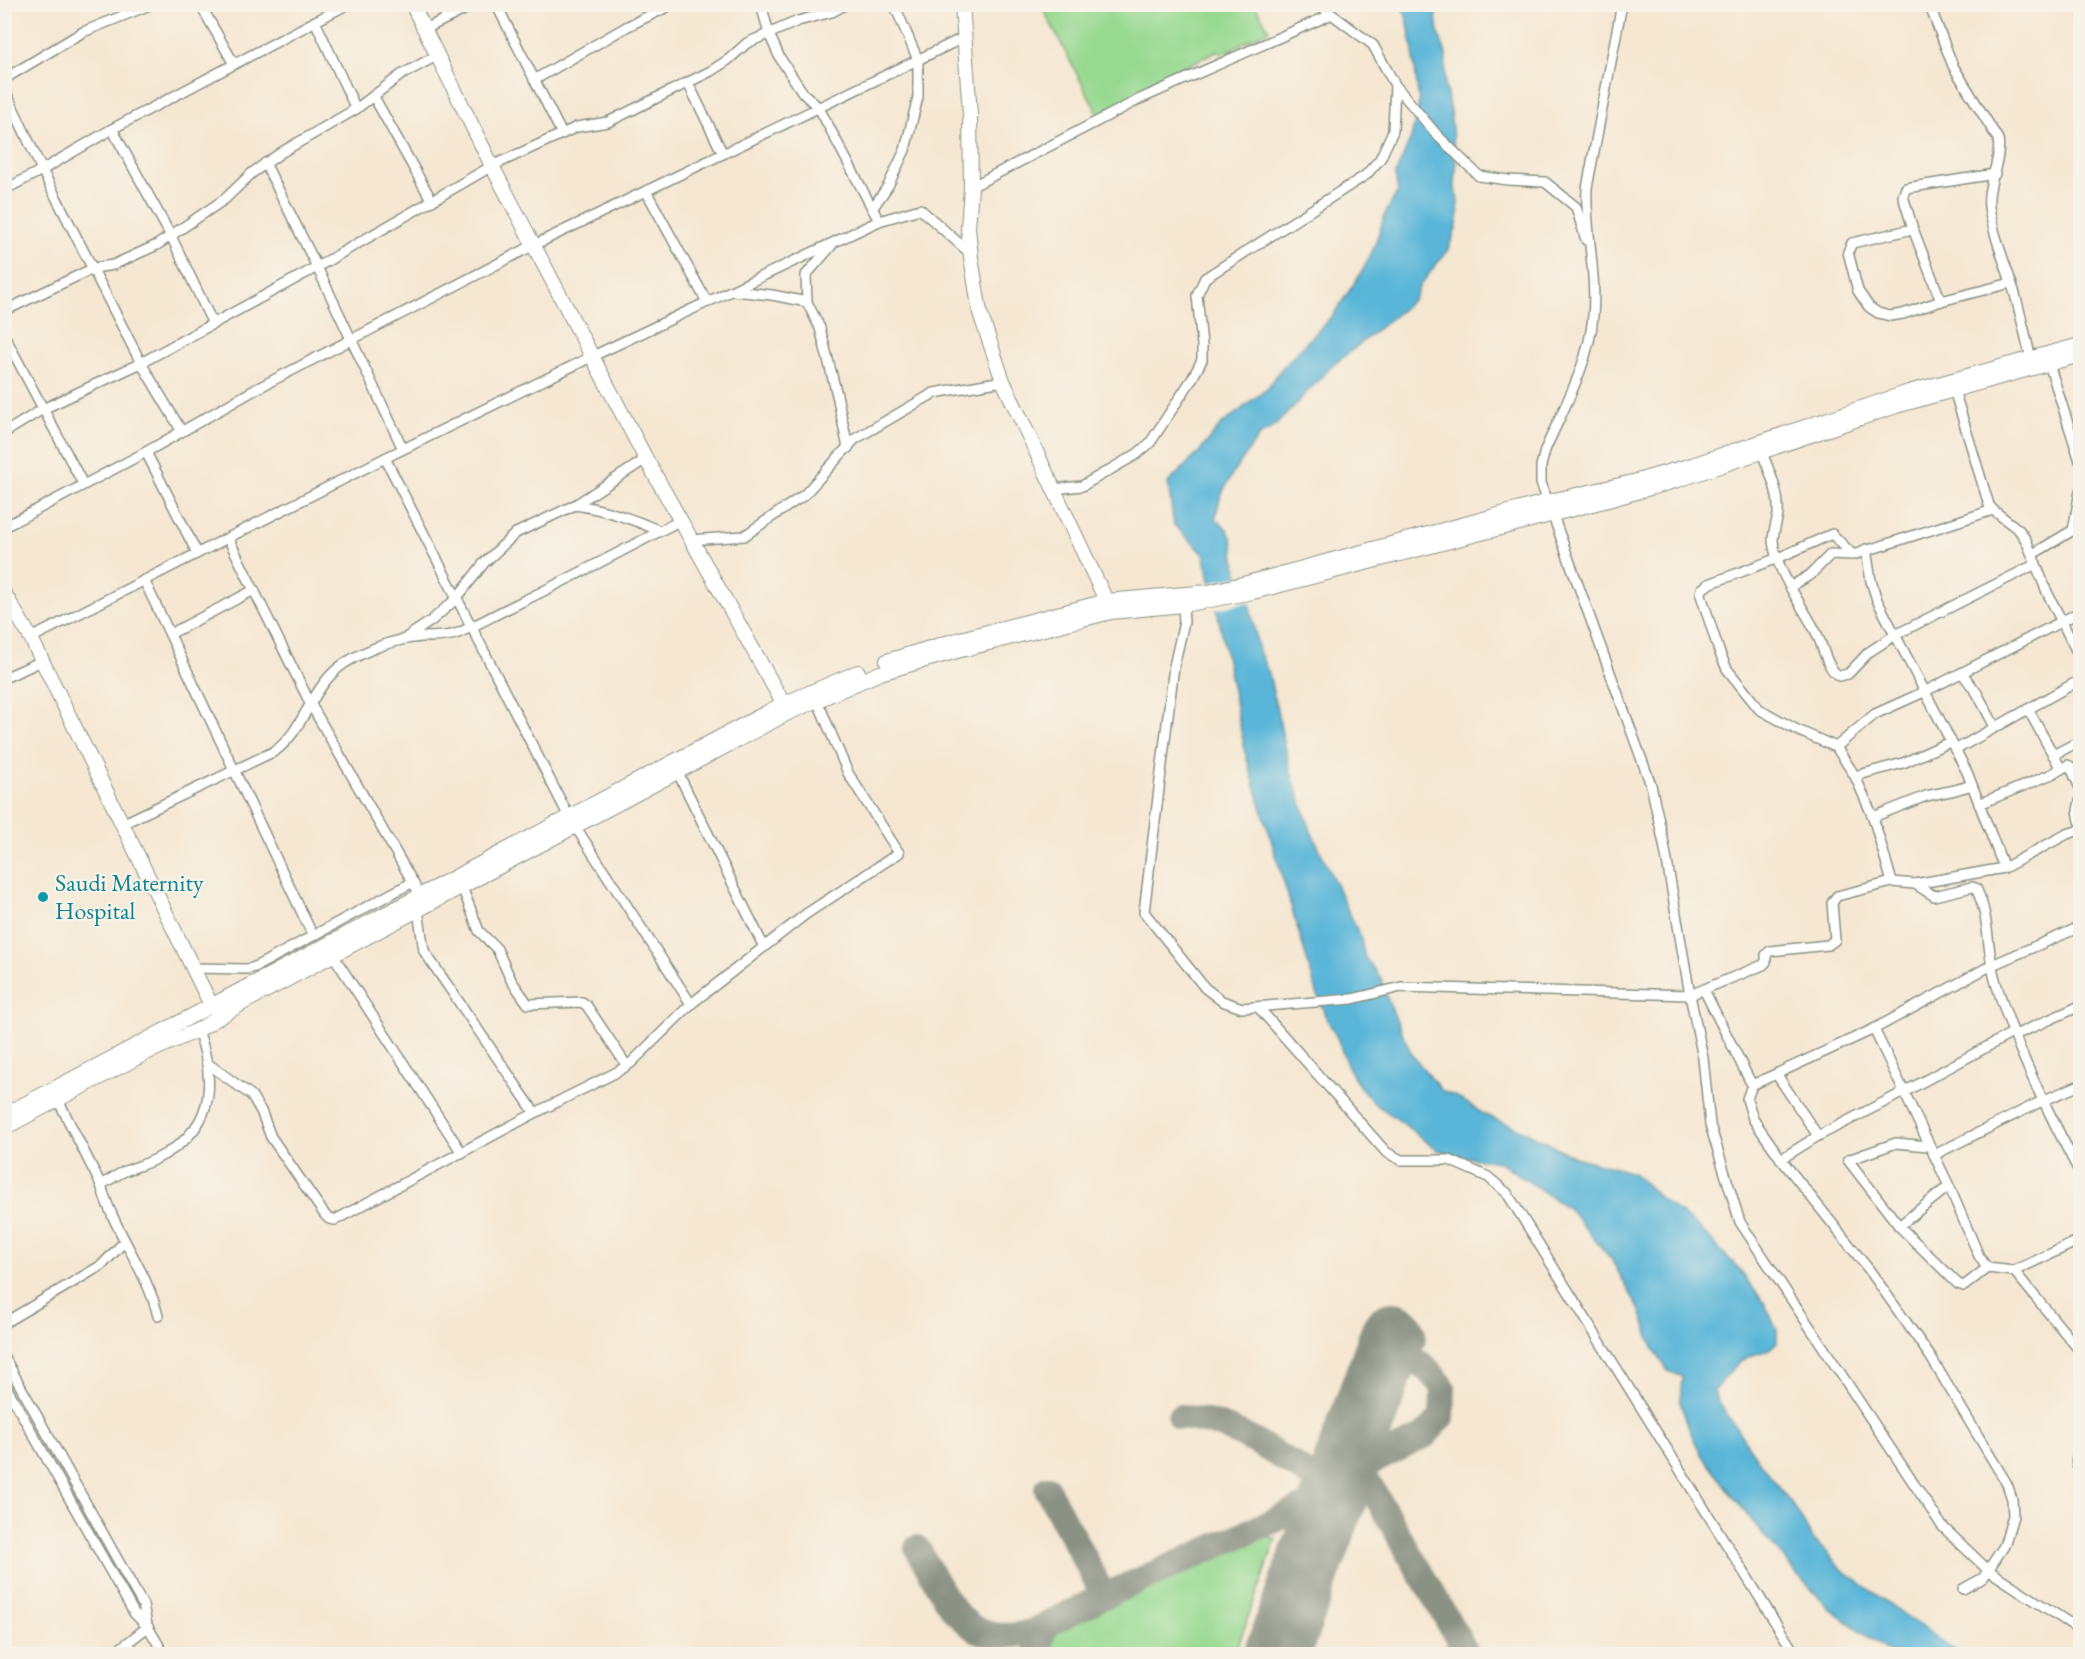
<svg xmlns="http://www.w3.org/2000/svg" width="2085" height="1659" viewBox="0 0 2085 1659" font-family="'EB Garamond',serif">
	<rect width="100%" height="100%" fill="#f7f3e8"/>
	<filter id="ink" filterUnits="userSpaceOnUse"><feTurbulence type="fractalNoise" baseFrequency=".0167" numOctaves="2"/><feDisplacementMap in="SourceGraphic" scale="12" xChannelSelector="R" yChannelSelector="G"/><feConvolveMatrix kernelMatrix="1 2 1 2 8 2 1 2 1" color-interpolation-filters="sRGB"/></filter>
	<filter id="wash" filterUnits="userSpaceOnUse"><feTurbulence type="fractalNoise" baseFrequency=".008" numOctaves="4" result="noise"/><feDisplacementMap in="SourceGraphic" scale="24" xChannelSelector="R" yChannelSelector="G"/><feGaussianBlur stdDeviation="1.35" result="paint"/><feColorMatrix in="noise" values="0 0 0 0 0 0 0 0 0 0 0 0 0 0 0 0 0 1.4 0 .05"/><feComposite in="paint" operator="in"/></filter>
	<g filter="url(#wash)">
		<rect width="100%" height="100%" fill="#f5e7d2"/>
		<g fill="#97d991" stroke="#5b8b62" stroke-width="1.5">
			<path d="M1041,5H1255L1269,30L1221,54L1218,50L1136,92L1138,96L1099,116Z"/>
			<path d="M1267,1536L1276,1539L1235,1654H1046L1057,1631L1233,1548L1255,1538Z"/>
		</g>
		<path fill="#5ab6d8" stroke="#3c7a86" stroke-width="1.5" d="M1401,5H1435V8L1438,31L1446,54L1445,84L1450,110L1456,165L1455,189L1457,193L1459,215L1456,229L1447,251L1420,285L1415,297L1404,308L1331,367L1276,425L1258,437L1233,473L1221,495L1215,518L1227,529L1232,539L1237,570L1250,607L1259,651L1269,674L1291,773L1311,831L1360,936L1365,958L1381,978L1389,1003L1412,1055L1442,1091L1459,1098L1485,1115L1526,1132L1575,1157L1633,1173L1659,1197L1698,1227L1739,1269L1764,1303L1777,1329V1342C1765,1354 1767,1350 1752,1355C1737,1361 1723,1379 1714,1391L1719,1403L1758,1460L1795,1508L1813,1539L1845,1572L1959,1654H1892L1830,1609L1797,1574L1753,1522L1702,1456L1689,1429L1680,1402L1682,1377L1668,1371L1653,1348L1640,1311L1611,1259L1570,1210L1500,1162L1470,1158L1437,1150L1396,1118L1375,1104L1361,1089L1347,1065L1338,1040L1325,1015L1318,996L1246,756L1218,615L1204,554L1174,525L1168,483L1199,452L1220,426L1269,387L1281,369L1334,314L1363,270L1373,250L1386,212L1398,191L1395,175L1411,138L1419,103L1413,52L1407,18Z"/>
		<path fill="#f5e7d2" d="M1242,575L1251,601L1214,610L1208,583Z"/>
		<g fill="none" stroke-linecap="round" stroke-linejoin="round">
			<g stroke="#8a9283" stroke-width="26">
				<path d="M1180,1417C1239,1422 1287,1462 1336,1493"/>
				<path d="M1351,1450L1360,1468L1467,1654"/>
				<path d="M917,1548C947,1600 964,1654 1036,1630L1041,1640L1035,1654"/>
				<path d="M1104,1596L1336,1493L1360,1468L1424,1436L1442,1417L1443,1387C1425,1366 1416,1353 1386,1355"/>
				<path d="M1036,1630L1104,1596L1047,1489"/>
			</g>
			<path stroke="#8a9283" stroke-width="66" d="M1277,1654L1393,1335"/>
		</g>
	</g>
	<g filter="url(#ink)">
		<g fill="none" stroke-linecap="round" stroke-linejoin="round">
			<defs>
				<g id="street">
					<path d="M200,4L234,64"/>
					<path d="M496,4L562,134"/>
					<path d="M761,4L769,34L780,58L803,93L819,108L879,221"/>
					<path d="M1622,4L1587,188C1585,231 1597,273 1593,316C1589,364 1564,407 1545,450L1541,466V483L1651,785L1664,844L1690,995L1703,1058L1710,1125L1740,1222L1942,1526L1988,1570L2080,1630"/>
					<path d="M1929,4L1953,66L1998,139C2002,161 1986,185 1989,207C1993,235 2005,263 2014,291C2021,315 2026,339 2032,363"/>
					<path d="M315,21L356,109"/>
					<path d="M425,29L476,4"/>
					<path d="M4,79L83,32L152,4"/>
					<path d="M534,80L628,26L673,4"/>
					<path d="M688,83L723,154"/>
					<path d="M1395,85L1437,135L1479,176L1508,180L1545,182L1576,207L1586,240"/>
					<path d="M4,88L42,170L141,363L181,430"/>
					<path d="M374,97L432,201"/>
					<path d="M112,129L171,236L213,324"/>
					<path d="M265,163L317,267L403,449"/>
					<path d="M971,187L1140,99L1330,15"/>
					<path d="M4,190L42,170L112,129L348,4"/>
					<path d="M646,191L707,302"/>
					<path d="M872,209L888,186L905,150L918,97V60L894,4"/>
					<path d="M1913,229L1852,243L1848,252L1858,291L1869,307L1878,313L1890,316L1903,314L1941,301L2011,283"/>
					<path d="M734,291L772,295L807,302L820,328L837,395L848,448"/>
					<path d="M1941,301L1913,229L1903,196L1906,188L1995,174"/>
					<path d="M807,302L806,275L832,245"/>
					<path d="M4,311L94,268L113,265L157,245L225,199L252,173L282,152L356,109L401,75L438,55"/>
					<path d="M4,335L83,484"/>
					<path d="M2049,364L2080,461"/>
					<path d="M1954,390L1989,505L1993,510L2019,530L2026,540L2047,592L2080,658"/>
					<path d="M4,433L43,409L141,363L317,267L492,166L577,127L608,122L711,71L728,60L747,43L798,21L832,12L846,4"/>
					<path d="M146,452L197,553"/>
					<path d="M1762,452C1769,472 1780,492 1778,514C1777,522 1773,532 1773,541C1776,571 1802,605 1816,632C1823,645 1826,668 1839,676L1848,674L1869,652L1895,635L2036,564"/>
					<path d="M385,458L569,817L691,1004"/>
					<path d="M1053,489L1082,486L1137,454L1150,443L1192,379L1202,360V345L1197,295L1205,278L1366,175L1380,159L1393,131L1395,85L1373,45L1318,4"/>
					<path d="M575,505C605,509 633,519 660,531"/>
					<path d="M4,527L146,452L258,388L534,245L965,37"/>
					<path d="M2073,531L2080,491"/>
					<path d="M228,538L310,703L423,900"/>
					<path d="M691,540L744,536L804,495L855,439L934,393L1003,381"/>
					<path d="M1866,549L1871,581L1877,600L1967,772L2004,868"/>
					<path d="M2033,554L2080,526"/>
					<path d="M1853,555L1832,534L1778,558L1709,584L1702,589L1701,595L1719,651L1727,669L1759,709L1797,730L1836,747L1855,776L1873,817L1892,882L1915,884L2004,868L2067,834L2080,830"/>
					<path d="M144,580L313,936"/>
					<path d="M1790,587L1810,575L1831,554L1853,555L1993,510"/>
					<path d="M1183,605L1184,622L1174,666L1144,912L1205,988L1222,1001L1242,1008L1352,999L1401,987L1690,995L1763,965L1766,962V955L1770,951L1828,945L1835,940L1832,903L1837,896L1892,882"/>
					<path d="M170,634L254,590"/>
					<path d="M407,637L431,621L456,599L484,563L516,533L575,505L646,459"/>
					<path d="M31,638L385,458L593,356L879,221L920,209L970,253"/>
					<path d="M1962,673L1977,693L1995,727"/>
					<path d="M4,678L42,661"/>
					<path d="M2028,709L2061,769"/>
					<path d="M1836,747L1875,714L1924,692L2080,612"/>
					<path d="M1955,750L2080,680"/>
					<path d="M2053,755L2080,741"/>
					<path d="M677,771L764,947"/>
					<path d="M1855,776L1903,763L1950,742"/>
					<path d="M2080,801L2078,810L2080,821"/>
					<path d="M1979,804L2052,774L2068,765L2070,766L2080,788"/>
					<path d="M1873,817L1926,796L1955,790L1972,785"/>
					<path d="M122,824L275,751C305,730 311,685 345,663C368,649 395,639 422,637C435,636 445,638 458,633C477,625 496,614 515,605C571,578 626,549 681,520"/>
					<path d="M1915,884L1934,896L1972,887L1976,888C1991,919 1986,952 1996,983C2016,1049 2048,1112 2080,1173"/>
					<path d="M462,887L479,931L497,949L511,980L528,1004L582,1002L587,1006L627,1066"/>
					<path d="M418,910L424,951L535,1113"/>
					<path d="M331,952L462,1153"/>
					<path d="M192,968L247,969L255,967L413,882"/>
					<path d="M1704,990L1752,1085"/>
					<path d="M1258,1007L1386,1152L1401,1160H1449L1488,1177L1507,1193L1795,1654"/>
					<path d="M1874,1029L1949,1186L1899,1226"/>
					<path d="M2015,1035L2080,1006"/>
					<path d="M207,1063L251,1095L261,1111L271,1137L325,1215L329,1219L335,1220L535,1113L617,1072L631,1063L691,1004L806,914L899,853L848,773L817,700"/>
					<path d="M1777,1075L1818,1136"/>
					<path d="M58,1100L101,1185C114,1232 147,1270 158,1316"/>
					<path d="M1928,1146L1896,1143L1848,1160L1899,1226L1958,1284L1964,1286L1987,1268"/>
					<path d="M1934,1155L2042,1101L2080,1085"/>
					<path d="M1781,1159L1818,1136L1904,1092L2014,1032"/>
					<path d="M101,1185C109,1180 117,1175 125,1171C135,1167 146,1164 156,1159C213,1131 218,1087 198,1030"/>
					<path d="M1949,1186L1979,1256L1987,1268L2014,1271L2080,1240"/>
					<path d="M2014,1271L2080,1351"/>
					<path d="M4,1323L102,1265L124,1242"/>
					<path d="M4,1357L143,1605L147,1625"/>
					<path d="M4,1383L134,1613L148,1627L164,1654"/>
					<path d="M2080,1452C2075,1459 2075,1464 2080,1471"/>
					<path d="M1963,1589L1983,1578L2004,1546L2013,1516L2012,1499L2007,1484L1930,1356L1870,1271L1781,1159L1753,1119L1747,1099L1752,1085L1874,1029L1992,965L2080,927"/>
					<path d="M129,1644L135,1654"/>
					<path d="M112,1654C125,1646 135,1636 148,1627"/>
				</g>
				<g id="secondary">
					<path d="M412,4L492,166L646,459L787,710"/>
					<path d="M962,4L970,114L971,187L968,228L971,257L980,313L1003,381L1110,609"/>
					<path d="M4,593L31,638L212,1007"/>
					<path d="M887,661L953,641L1107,601L1208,592L1251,582L1546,502L1637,481L1692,465L1909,392L2080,345"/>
					<path d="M4,1115L783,704L858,672"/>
					<path d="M4,1128L146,1053L198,1030L241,1004L788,713L880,673L957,651L1111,612L1183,605L1253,592L1608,500L1678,480L1896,406L2080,355"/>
				</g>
			</defs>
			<use href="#street" stroke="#8a9283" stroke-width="12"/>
			<use href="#secondary" stroke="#8a9283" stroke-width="16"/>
			<use href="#street" stroke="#fff" stroke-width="9"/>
			<use href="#secondary" stroke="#fff" stroke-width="14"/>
		</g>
	</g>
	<circle fill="#0f9aa8" stroke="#f7f3e8" stroke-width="2" cx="43" cy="897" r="6"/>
	<g text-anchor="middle" stroke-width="4.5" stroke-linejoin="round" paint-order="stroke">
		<g font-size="24" fill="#0d838f" stroke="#f7f3e8" text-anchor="start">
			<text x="55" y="891">Saudi Maternity<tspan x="55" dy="28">Hospital</tspan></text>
		</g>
	</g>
	<rect width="2085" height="1659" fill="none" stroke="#f7f3e8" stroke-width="24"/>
</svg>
